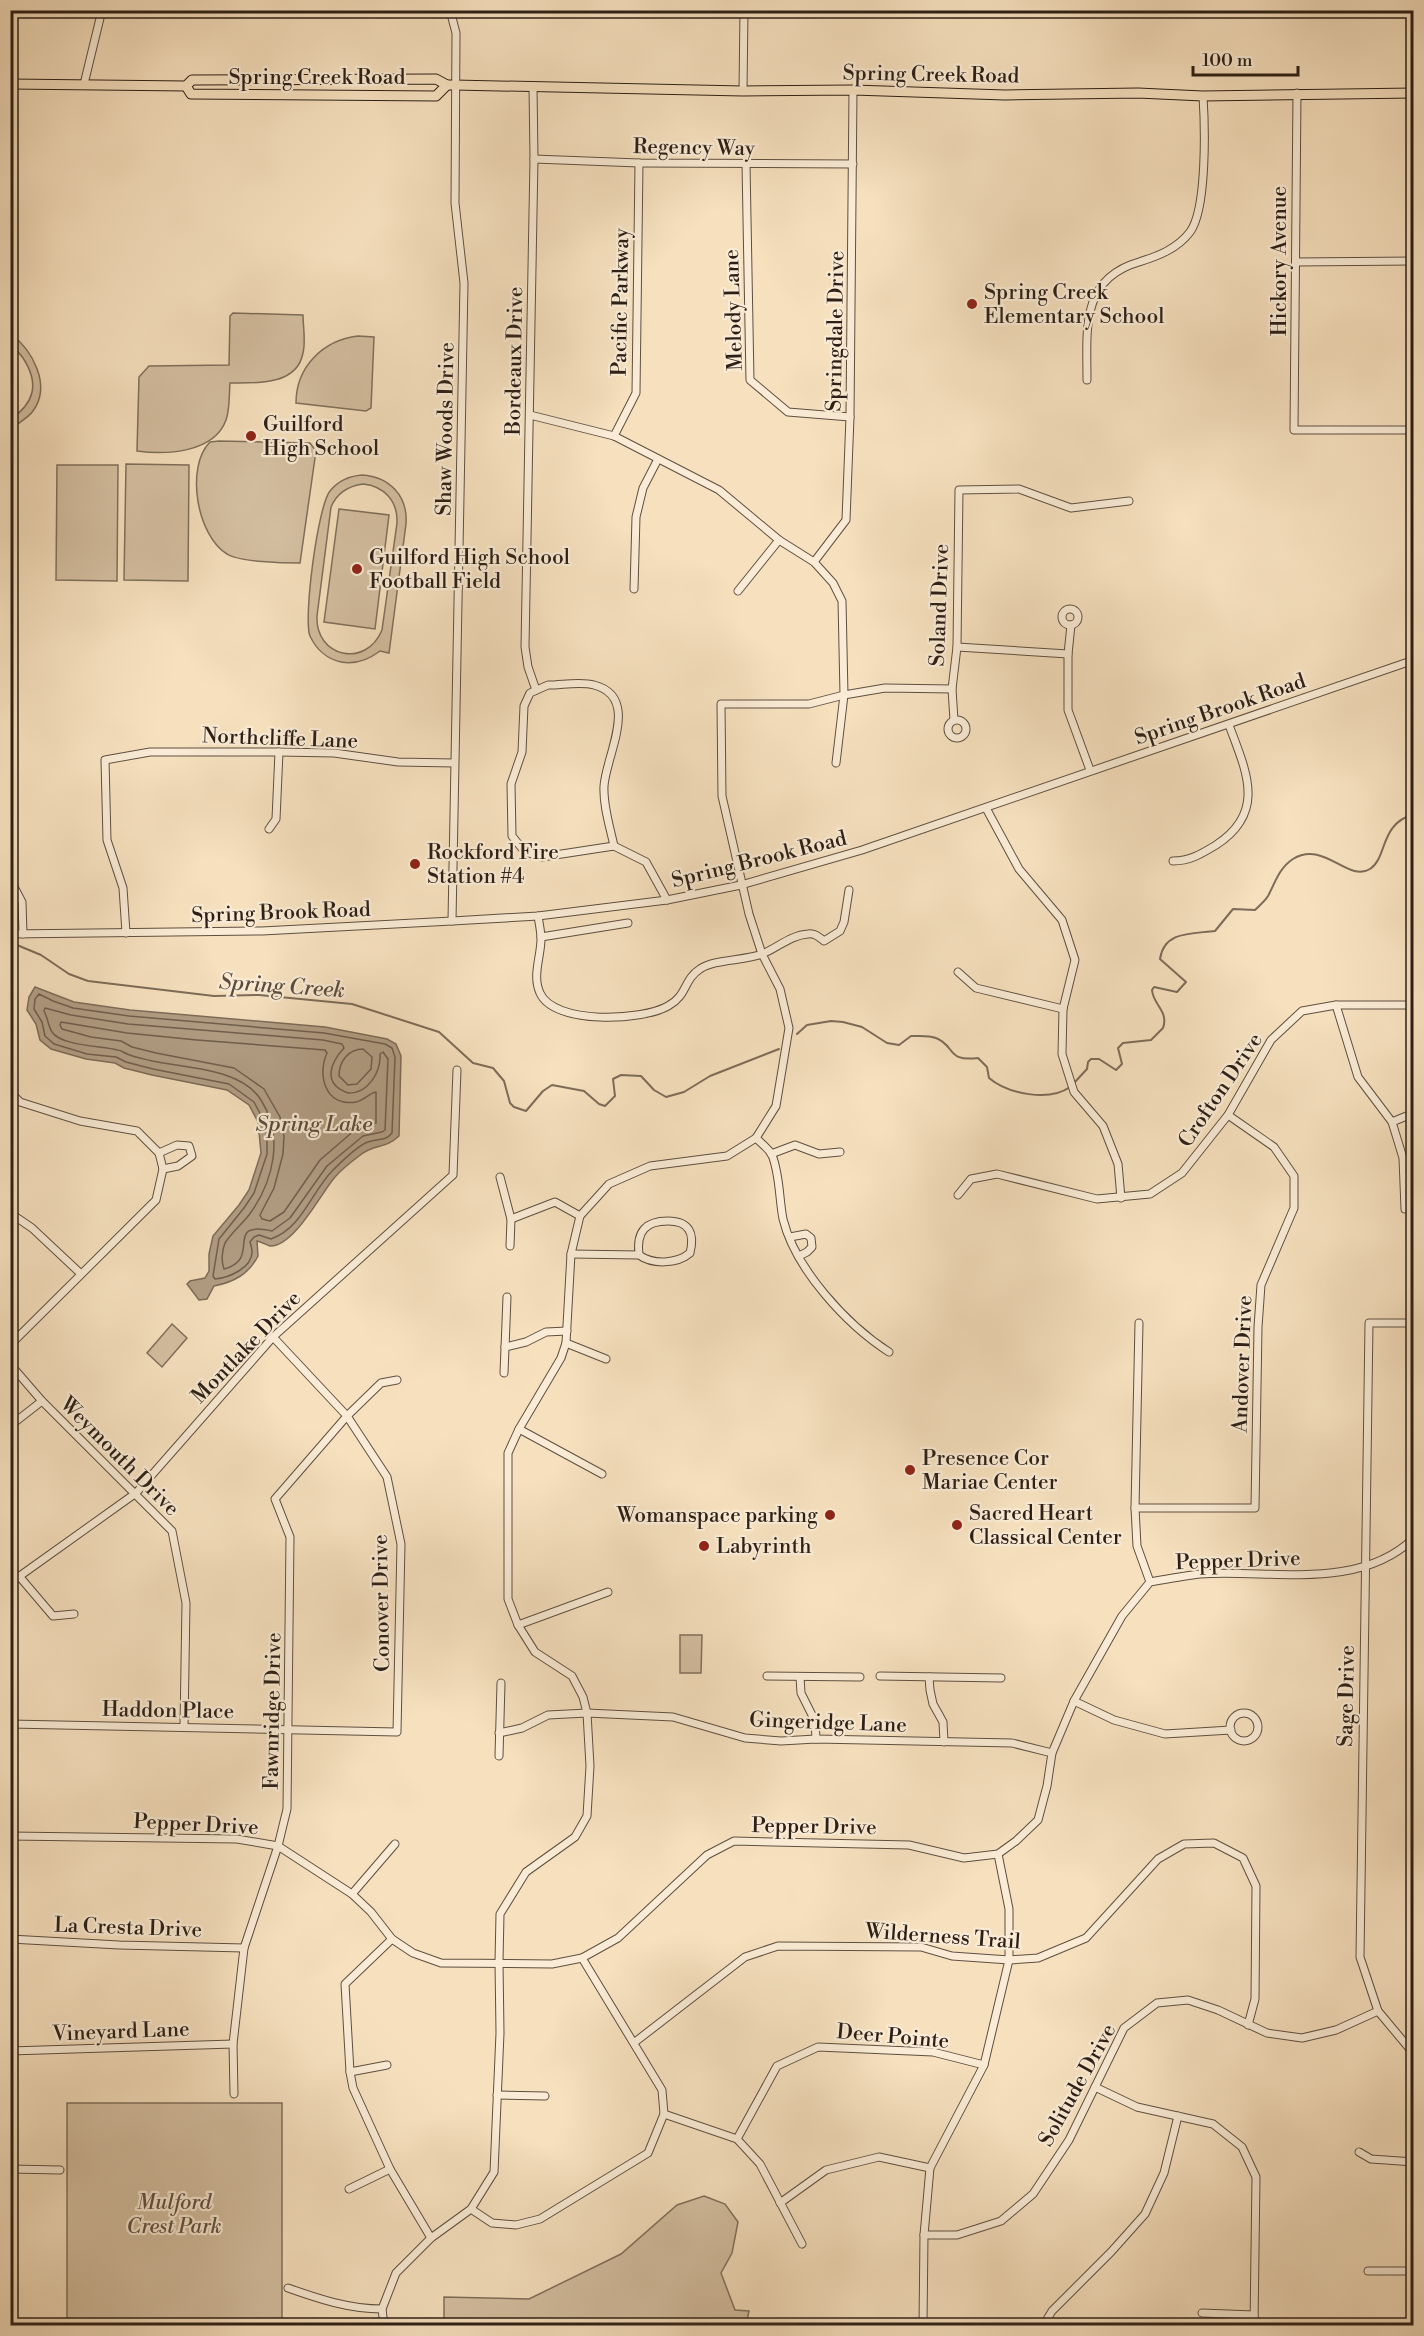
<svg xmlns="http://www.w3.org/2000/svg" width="1424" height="2336" viewBox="0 0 1424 2336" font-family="'Libre Bodoni',serif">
	<rect width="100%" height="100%" fill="#f6e0be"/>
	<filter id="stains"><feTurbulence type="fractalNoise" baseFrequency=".00333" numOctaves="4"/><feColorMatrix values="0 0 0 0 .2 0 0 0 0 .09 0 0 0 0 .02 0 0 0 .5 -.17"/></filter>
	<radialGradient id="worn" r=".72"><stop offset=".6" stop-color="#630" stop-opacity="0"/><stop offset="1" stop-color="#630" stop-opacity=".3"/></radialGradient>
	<g fill="#d4bfa1" stroke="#806f5c" stroke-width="1.5" fill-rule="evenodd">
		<path d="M233,313L303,315C303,327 306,341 303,353C297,386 255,383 230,383C229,395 230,409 226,420C214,453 166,455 137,451L139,377L149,366L229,365L230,316Z"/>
		<path d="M11,334C32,350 52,385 33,411C28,418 18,423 11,429V419C34,403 40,384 23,358C16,348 10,348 11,334Z"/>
		<path d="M358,336L374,337L371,408L366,411L296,403C296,367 323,340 358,336Z"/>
		<path d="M219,441L310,443L316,451L300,563C285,563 239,562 227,554C197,536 185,467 210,442Z"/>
		<path d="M126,464L189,465L188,581L124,580Z"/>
		<path d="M57,465H118L117,581L56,580Z"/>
		<path d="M362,475C390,477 408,496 406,524L389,653L380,651C368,660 356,665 341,662C327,659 316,649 310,636C303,619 318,505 330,491C338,481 350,476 362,475ZM363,484C384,486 398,501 397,523L382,630C366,669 315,657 317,616L331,507C337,493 348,486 363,484Z"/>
		<path d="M339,509L389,515L375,629L324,622Z"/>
		<path d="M172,1324L187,1338L162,1367L147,1353Z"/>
		<path d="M680,1635H702L701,1673H680Z"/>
		<rect x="67" y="2103" width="215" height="222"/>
		<path d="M704,2196L725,2204L738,2222L732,2253L721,2273L735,2310L749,2311L746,2325H444V2297L529,2299L621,2254L677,2205Z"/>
	</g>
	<path fill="#b29e85" stroke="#7d6b59" stroke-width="1.5" d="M35,987L74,1002L130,1010L325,1027L387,1039L396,1044L401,1056L399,1136C384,1150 374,1143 359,1156C351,1162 342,1169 335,1177C321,1193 294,1247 270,1246C267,1245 261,1242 257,1241L258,1256C249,1274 234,1282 214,1286L207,1299L199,1300L187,1284L190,1281L205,1278L209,1271V1254L213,1236L239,1205L249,1190L261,1153L258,1122L249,1105L227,1090L152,1075L124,1068L115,1063L86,1059L51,1049L40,1040L36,1024L27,1010L29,997Z"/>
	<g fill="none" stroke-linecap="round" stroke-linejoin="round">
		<g stroke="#705e4e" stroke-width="1.5">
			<path d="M39,994L53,1001L73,1008L129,1016L324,1033L385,1044L392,1048L395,1057L392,1133C385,1142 378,1138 368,1142C358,1145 339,1164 332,1171C311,1193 302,1228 271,1239L259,1235L254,1237L250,1242C251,1245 252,1248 252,1251C253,1268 228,1278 215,1279L213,1276L219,1239L244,1208L254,1193L267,1154V1136L264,1121L254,1102L229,1084L153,1069L126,1062L116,1057L87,1054L54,1044L45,1036L42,1022L34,1009L35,999Z"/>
			<path d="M45,1008L71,1015L128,1024L323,1040L342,1044L344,1048C330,1063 322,1084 348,1093C368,1094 381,1072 380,1054L383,1052L388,1059L385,1130L382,1132L363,1136L327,1166L290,1218L272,1231C222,1220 263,1259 224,1269C221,1262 222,1250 225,1243C231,1233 242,1224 249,1215C274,1181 284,1136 261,1100C241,1068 185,1068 152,1061C145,1059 137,1058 130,1055C125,1054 122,1050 117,1050C103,1046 61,1046 52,1032C48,1026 48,1018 44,1011Z"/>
			<path d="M61,1022L127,1033L197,1040L325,1050L327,1053C317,1075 325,1107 356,1102C364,1101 369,1093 376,1092V1123L356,1129L320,1160L284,1212L270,1221L262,1219L260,1215L274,1188L283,1154L284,1136L280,1117L264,1089L234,1068L156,1053L132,1047L121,1041L91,1037L62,1029L60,1025Z"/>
			<path d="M363,1049L372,1057L371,1069L357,1084L348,1085L339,1076C339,1062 348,1049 363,1049Z"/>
		</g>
		<g stroke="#7d6b59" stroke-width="2">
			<path d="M10,915L13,927"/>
			<path d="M14,940L17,945L41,955L69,974L88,981L214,996L259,995L352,1004L439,1032L473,1063L493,1068L504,1081L510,1103L514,1107L526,1111L543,1091L552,1085L584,1091L599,1104L605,1106L615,1096L613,1079L621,1075L641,1076L654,1090L666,1097L684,1092L710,1076L779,1049"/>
			<path d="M797,1034L807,1025L831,1021L843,1022L862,1027L887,1043L899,1045L911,1036C918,1036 929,1035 936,1038C956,1046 946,1062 978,1058L987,1067L989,1078C1008,1094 1049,1102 1070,1087"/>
			<path d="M1074,1083L1087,1069L1088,1062L1091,1059H1099L1116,1070L1122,1064L1118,1048L1123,1043L1151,1040L1163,1028C1169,1011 1153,1005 1152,990L1154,987L1177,992L1186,982L1160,959C1164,931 1191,934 1215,931L1233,909L1255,910C1259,906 1265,901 1268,896C1275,883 1279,868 1293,859C1324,840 1348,883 1370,869C1388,857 1379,824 1414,814"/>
		</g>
		<defs>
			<g id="minor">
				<path d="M450,10L456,33L455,203L464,283L452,921"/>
				<path d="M1388,12L1392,10"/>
				<path d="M853,13V10"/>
				<path d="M84,84L102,10"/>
				<path d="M533,86L534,159L525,647L528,667L536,690"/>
				<path d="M743,91L744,10"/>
				<path d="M1297,93L1294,430H1414"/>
				<path d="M534,159L639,163L853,164"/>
				<path d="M746,164L750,380L788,412L850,417"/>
				<path d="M1296,262L1414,261"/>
				<path d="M1087,380C1087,330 1080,279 1139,262C1158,256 1177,249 1190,232C1207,209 1205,127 1203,96"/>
				<path d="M530,415L614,436L719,490L779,540L814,562L833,583L842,601L844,695L836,763"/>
				<path d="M614,436L636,393L639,163"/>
				<path d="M814,562L846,520L850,417L853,90"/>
				<path d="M634,589L636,517L643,488L658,459"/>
				<path d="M738,591L779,540"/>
				<circle cx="1070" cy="617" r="8"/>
				<path d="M1071,625L1068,654V710L1090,770"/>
				<path d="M957,647L1068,654"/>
				<path d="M548,685C562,685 581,681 594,685C641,697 606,755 604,786C603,806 610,827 614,846L542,857L525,852L512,836L511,784L522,752L524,706L530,693Z"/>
				<circle cx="957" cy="729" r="9"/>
				<path d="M954,720L952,689L957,647L959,490L1019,489L1071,508L1129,501"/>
				<path d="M986,808L1019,869L1062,920L1075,960L1063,1009L1062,1054L1074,1092L1103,1126L1118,1164L1121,1198"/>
				<path d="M269,829L276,819L279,752"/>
				<path d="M614,846L646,862L667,900"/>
				<path d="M1173,861C1190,861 1201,854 1216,845C1267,812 1246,771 1229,725"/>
				<path d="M10,879L22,902L23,934"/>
				<path d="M538,916C539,923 541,931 541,939C541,956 532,976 540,993C554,1025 642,1021 668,1006C688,995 683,980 700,969C714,959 744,961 762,954C777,948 791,935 808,934C815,933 819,937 824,941L840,931L844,922L849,890"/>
				<path d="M126,933L123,888L107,840L105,760L150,752H279L334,753L398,762L454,763"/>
				<path d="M10,934L262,931L452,921L538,916L667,900L741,885L862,850L1414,660"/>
				<path d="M541,937L628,923"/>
				<path d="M958,972L976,988L1063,1009"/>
				<path d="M1336,1005L1358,1077L1392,1122L1403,1158L1405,1209H1414"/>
				<path d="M10,1092L20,1102L80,1121L137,1131L159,1153L163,1169L156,1200L10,1345"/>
				<path d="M1392,1122L1414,1113"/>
				<path d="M756,1138C761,1143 769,1149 772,1155C780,1175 779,1199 783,1219C795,1269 847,1325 889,1352"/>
				<path d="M159,1153L177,1145L189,1146L192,1156L178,1166L163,1169"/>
				<path d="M771,1154L795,1145L819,1154L840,1152"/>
				<path d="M500,1177L511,1219L510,1246"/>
				<path d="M958,1195L971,1179L997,1174L1097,1199L1150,1194L1182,1173L1228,1115L1271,1040L1302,1011L1336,1005H1414"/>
				<path d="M10,1213L32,1228L80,1273"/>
				<path d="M511,1219L555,1202L580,1216L609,1184L650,1166L727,1156L756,1138L776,1106L789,1028L780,989L762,954L749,914L722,796L721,704H809L844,695L885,688L952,689"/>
				<path d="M790,1237L806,1234L811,1238L812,1247L807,1252L799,1256"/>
				<path d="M571,1254L639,1255C653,1265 677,1264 690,1253C695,1233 689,1221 668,1221C646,1221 636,1231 639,1255"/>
				<path d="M1139,1323L1135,1508L1137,1546L1150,1582"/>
				<path d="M1414,1323H1369L1360,1957L1378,2011L1414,2054"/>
				<path d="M566,1343L606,1359"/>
				<path d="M505,1347L526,1342L546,1332L567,1331"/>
				<path d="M10,1364L42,1401L172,1531L186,1603L184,1726"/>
				<path d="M504,1373L507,1297"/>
				<path d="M10,1426L42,1401"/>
				<path d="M519,1429L602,1474"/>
				<path d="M1135,1508H1255L1258,1327L1261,1285L1294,1208V1176L1274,1147L1228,1115"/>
				<path d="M19,1576L53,1616L74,1614"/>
				<path d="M10,1583L136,1493L273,1337L453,1175L457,1070"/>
				<path d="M518,1625L608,1592"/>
				<path d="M767,1676L860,1677"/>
				<path d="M880,1676L1001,1678"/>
				<path d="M800,1677L801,1693L815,1721L816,1739"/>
				<path d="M929,1677L930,1690L933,1704L943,1722L944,1742"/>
				<path d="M1074,1701L1114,1720L1165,1734L1231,1730"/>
				<circle cx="1244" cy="1727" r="14"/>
				<path d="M10,1724L397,1732L401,1544L387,1477L347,1416L273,1337"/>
				<path d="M499,1733L522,1728L548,1715L587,1713L673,1717L745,1738L781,1741L816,1739L1012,1743L1052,1753"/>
				<path d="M499,1756L501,1683"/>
				<path d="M10,1836L237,1839L278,1846L352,1894L371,1912L392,1939L413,1953L441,1963L552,1964L582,1958L618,1938L707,1855L734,1841L909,1845L964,1858L998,1854L1016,1841L1038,1820L1047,1786L1052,1753L1074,1701L1122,1616L1150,1582C1167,1579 1184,1576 1200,1574C1270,1569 1358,1592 1414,1538"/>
				<path d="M352,1894L395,1844"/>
				<path d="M10,1939L119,1945L244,1948"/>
				<path d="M392,1939L345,1984L350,2072L353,2088L390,2169L431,2238"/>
				<path d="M635,2042L745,1957L778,1946L921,1947L952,1956L1009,1960L1038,1958L1086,1938L1158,1859L1184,1844L1214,1843L1243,1858L1256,1886L1255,1999L1248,2025"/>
				<path d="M10,2051L233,2044"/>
				<path d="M10,2069L12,2326"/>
				<path d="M350,2072L387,2065"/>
				<path d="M1095,2087L1137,2107L1213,2124L1242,2147L1256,2177L1254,2326"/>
				<path d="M234,2094L233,2044L244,1948L278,1846L287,1809L290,1537L275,1499L347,1416L381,1383L397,1380"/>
				<path d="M497,2095L545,2096"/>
				<path d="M664,2114L737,2139L760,2164L802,2244"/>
				<path d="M737,2139L777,2066L818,2047L933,2052L984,2065"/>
				<path d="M1359,2152L1371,2159L1414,2162"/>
				<path d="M11,2169L60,2170"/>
				<path d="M349,2189L390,2169"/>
				<path d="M780,2203L826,2170L879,2157L930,2168"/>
				<path d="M471,2209L492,2223L516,2225L540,2219L648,2153L664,2114L662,2090L582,1958"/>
				<path d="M924,2235H957L1001,2221L1033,2194L1069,2140L1124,2028L1157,2003L1188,2000L1218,2010L1267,2033L1302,2038L1336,2030L1378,2011"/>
				<path d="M1368,2271H1414"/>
				<path d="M288,2288C319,2299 349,2309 382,2309"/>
				<path d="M1202,2313L1254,2315"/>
				<path d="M384,2326L382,2309L396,2273L431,2238L471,2209L494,2172L500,2033L499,1962L500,1914L526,1872L575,1837L587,1816L590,1766L587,1713L583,1697L572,1676L535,1652L518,1625L508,1599V1453L519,1429L561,1358L566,1343L571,1254L580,1216"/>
				<path d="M923,2326L924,2235L930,2168L984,2065L1009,1960V1909L998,1854"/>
				<path d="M1043,2326L1052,2311L1111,2252L1145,2214L1164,2173L1178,2116"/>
			</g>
			<g id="major">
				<path d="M10,84L186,86L192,80L436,79L447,85H454L743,91L853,90L1005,95L1138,93L1203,96L1414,93"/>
				<path d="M186,86L191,94L436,96L447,85"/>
			</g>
		</defs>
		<use href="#minor" stroke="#5f4f40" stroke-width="9"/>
		<use href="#major" stroke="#2d1f16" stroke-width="11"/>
		<use href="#minor" stroke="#f9ebd5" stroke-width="7"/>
		<use href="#major" stroke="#f6e0be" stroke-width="9"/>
	</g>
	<g fill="#8f2418" stroke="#f9ebd5" stroke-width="2">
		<circle cx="972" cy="304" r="6"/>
		<circle cx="251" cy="436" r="6"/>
		<circle cx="357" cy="569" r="6"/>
		<circle cx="415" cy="864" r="6"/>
		<circle cx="910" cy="1470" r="6"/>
		<circle cx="830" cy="1515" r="6"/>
		<circle cx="957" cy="1525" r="6"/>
		<circle cx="704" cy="1546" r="6"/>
	</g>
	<g text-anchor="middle" stroke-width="4.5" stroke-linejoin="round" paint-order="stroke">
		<g font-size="21" fill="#2d1f16" stroke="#f9ebd5">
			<text transform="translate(931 74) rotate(1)" y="7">Spring Creek Road</text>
			<text x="317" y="84">Spring Creek Road</text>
			<text transform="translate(694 147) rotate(1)" y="7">Regency Way</text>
			<text transform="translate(1279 261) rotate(-90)" y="7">Hickory Avenue</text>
			<text transform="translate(620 302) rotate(-89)" y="7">Pacific Parkway</text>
			<text transform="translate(733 310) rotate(-92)" y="7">Melody Lane</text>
			<text transform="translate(835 331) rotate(-89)" y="7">Springdale Drive</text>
			<text transform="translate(514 361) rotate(-89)" y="7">Bordeaux Drive</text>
			<text transform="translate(445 429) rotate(-89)" y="7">Shaw Woods Drive</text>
			<text transform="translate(939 605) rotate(-88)" y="7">Soland Drive</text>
			<text transform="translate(1220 709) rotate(-19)" y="7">Spring Brook Road</text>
			<text transform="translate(280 738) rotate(2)" y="7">Northcliffe Lane</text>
			<text transform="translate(759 859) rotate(-14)" y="7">Spring Brook Road</text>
			<text transform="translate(281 912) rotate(-2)" y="7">Spring Brook Road</text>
			<text transform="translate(1220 1090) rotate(-56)" y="7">Crofton Drive</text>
			<text transform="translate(246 1347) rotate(-46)" y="7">Montlake Drive</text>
			<text transform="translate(1242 1364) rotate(-88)" y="7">Andover Drive</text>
			<text transform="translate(120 1456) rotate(45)" y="7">Weymouth Drive</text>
			<text transform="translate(1238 1560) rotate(-2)" y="7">Pepper Drive</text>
			<text transform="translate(381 1603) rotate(-91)" y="7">Conover Drive</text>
			<text transform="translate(1346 1696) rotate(-89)" y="7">Sage Drive</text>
			<text transform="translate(168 1710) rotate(1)" y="7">Haddon Place</text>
			<text transform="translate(272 1711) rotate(-89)" y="7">Fawnridge Drive</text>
			<text transform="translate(828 1722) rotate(2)" y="7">Gingeridge Lane</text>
			<text transform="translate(196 1824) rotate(3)" y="7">Pepper Drive</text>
			<text transform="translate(814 1826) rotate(1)" y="7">Pepper Drive</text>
			<text transform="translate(128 1927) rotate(2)" y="7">La Cresta Drive</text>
			<text transform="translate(943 1936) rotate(4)" y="7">Wilderness Trail</text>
			<text transform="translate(121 2031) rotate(-2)" y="7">Vineyard Lane</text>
			<text transform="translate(893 2036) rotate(5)" y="7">Deer Pointe</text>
			<text transform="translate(1077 2085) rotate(-61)" y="7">Solitude Drive</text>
		</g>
		<g font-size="21" fill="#2d1f16" stroke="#f9ebd5" text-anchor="start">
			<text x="984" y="299">Spring Creek<tspan x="984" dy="24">Elementary School</tspan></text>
			<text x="263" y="431">Guilford<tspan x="263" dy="24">High School</tspan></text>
			<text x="369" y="564">Guilford High School<tspan x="369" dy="24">Football Field</tspan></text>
			<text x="427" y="859">Rockford Fire<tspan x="427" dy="24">Station #4</tspan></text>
			<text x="922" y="1465">Presence Cor<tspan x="922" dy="24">Mariae Center</tspan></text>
			<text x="969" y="1520">Sacred Heart<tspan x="969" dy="24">Classical Center</tspan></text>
			<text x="818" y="1522" text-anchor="end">Womanspace parking</text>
			<text x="716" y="1553">Labyrinth</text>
		</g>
		<g font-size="21" font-style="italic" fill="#5f4f40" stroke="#f9ebd5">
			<text x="174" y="2209">Mulford<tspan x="174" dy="24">Crest Park</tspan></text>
		</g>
		<g font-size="22" font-style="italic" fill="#5c4b3d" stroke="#f9ebd5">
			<text transform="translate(282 985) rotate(4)" y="8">Spring Creek</text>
			<text x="314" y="1131">Spring Lake</text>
		</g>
	</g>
	<rect width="1424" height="2336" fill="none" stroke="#f6e0be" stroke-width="36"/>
	<rect x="12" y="12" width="1400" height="2312" fill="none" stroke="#2d1f16" stroke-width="3"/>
	<rect x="18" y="18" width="1388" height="2300" fill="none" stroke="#2d1f16" stroke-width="1.5"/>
	<path d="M1193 66v9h105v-9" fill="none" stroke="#2d1f16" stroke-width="3"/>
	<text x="1202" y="66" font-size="18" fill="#2d1f16" stroke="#f9ebd5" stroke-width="4.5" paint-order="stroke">100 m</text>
	<rect width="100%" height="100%" filter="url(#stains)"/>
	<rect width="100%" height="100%" fill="url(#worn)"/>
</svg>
